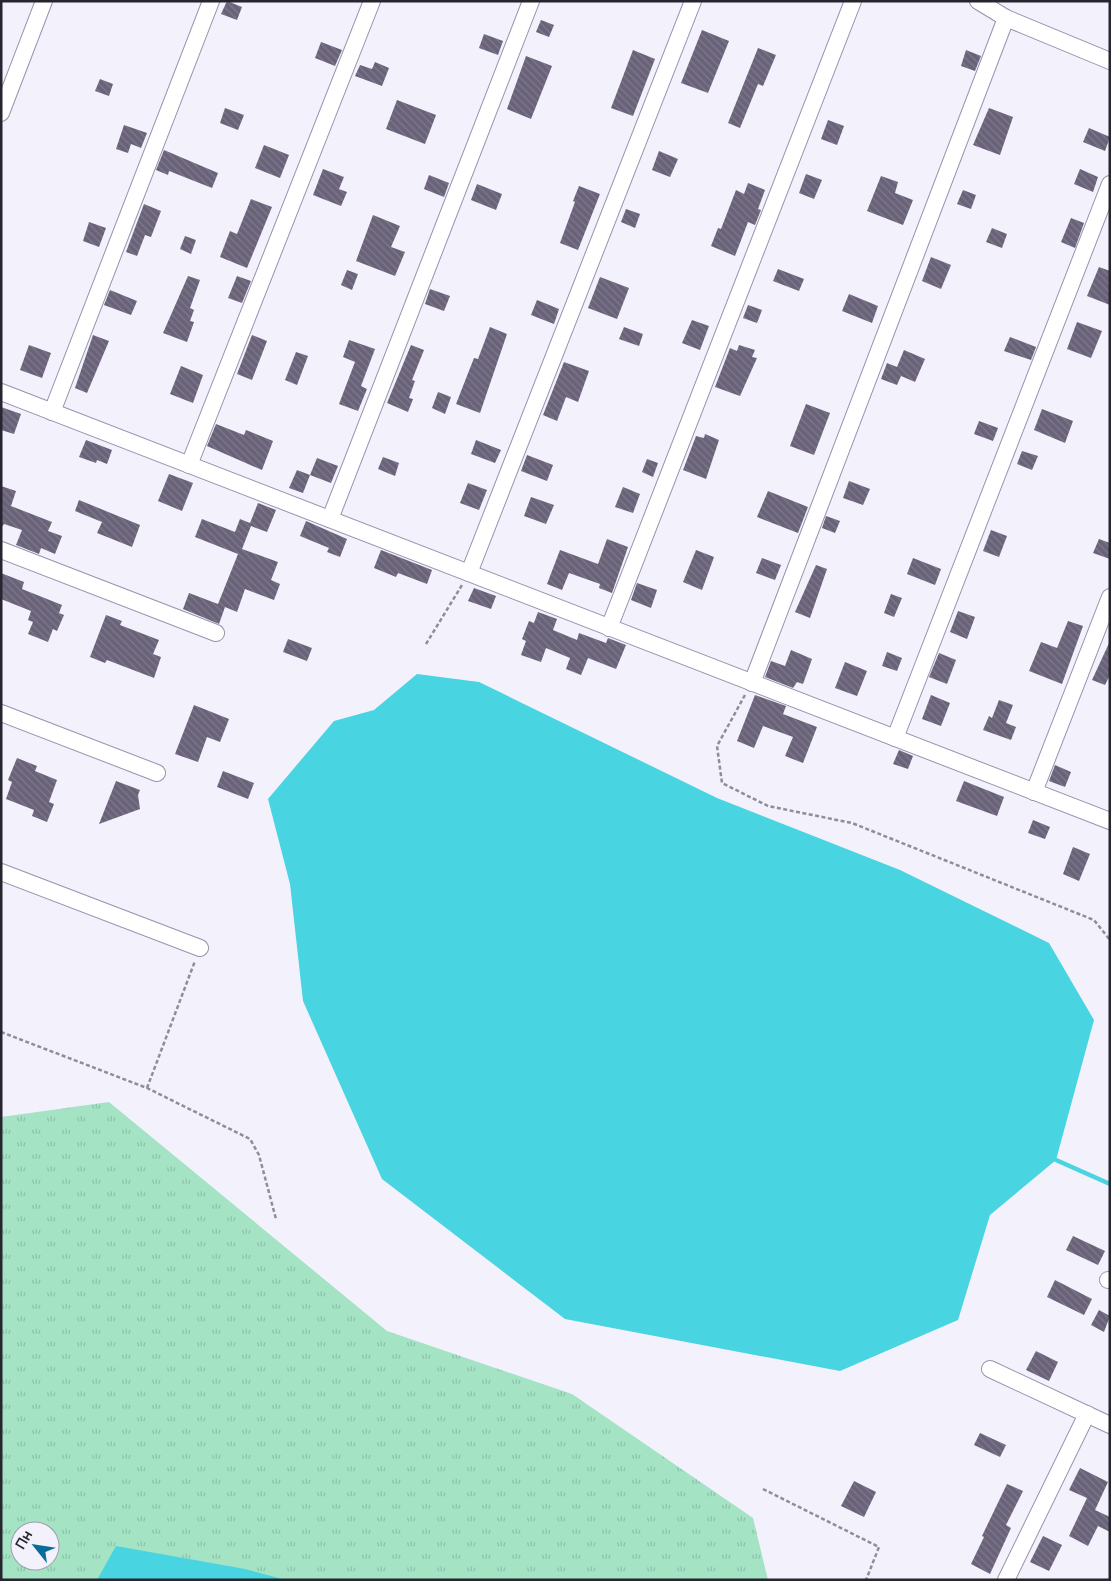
<svg xmlns="http://www.w3.org/2000/svg" width="1111" height="1581" viewBox="0 0 1111 1581" font-family="Manrope,sans-serif">
	<defs>
		<pattern id="grass-tufts" width="24" height="20" patternUnits="userSpaceOnUse" patternTransform="scale(1.25)"><rect width="24" height="20" fill="#a4e3c4"/><path d="M3 7l-1-3M5 7V3M7 7l1-3M15 17l-1-3M17 17v-4M19 17l1-3" fill="none" stroke="#8dc3a9"/></pattern>
		<pattern id="building-back-hatch" width="6" height="6" patternUnits="userSpaceOnUse" patternTransform="scale(1.25)"><rect width="6" height="6" fill="#696279"/><path d="M-1 5l2 2M0 0l6 6M5-1l2 2" fill="none" stroke="#7e798b"/></pattern>
	</defs>
	<rect width="100%" height="100%" fill="#f3f1fc"/>
	<path fill="url(#grass-tufts)" fill-rule="evenodd" d="M109,1102L387,1331L572,1394L753,1518L768,1580H1V1117ZM20,1531H50V1561H20Z"/>
	<g fill="#48d4e0">
		<path d="M417,674L479,682L717,798L900,870L1049,943L1094,1020L1056,1160L990,1215L958,1320L840,1371L565,1319L382,1179L303,1001L290,884L268,799L334,721L374,710Z"/>
		<path d="M116,1546L245,1569L286,1580H97Z"/>
	</g>
	<g fill="none" stroke-linecap="round" stroke-linejoin="round">
		<path stroke="#48d4e0" stroke-width="4.5" d="M1056,1160L1110,1184"/>
	</g>
	<g fill="url(#building-back-hatch)">
		<path d="M227,1L242,7L237,20L221,14Z"/>
		<path d="M541,20L554,25L549,37L536,32Z"/>
		<path d="M702,30L729,41L708,93L681,83Z"/>
		<path d="M484,34L503,41L498,55L479,48Z"/>
		<path d="M321,42L342,50L335,66L315,58Z"/>
		<path d="M758,48L776,55L763,86L758,84L740,128L728,123Z"/>
		<path d="M633,50L655,59L633,116L611,108Z"/>
		<path d="M966,50L981,56L975,71L961,66Z"/>
		<path d="M526,56L552,66L531,119L507,109Z"/>
		<path d="M375,62L389,68L382,86L355,76L360,65L372,69Z"/>
		<path d="M100,79L113,84L109,96L95,91Z"/>
		<path d="M397,100L436,115L425,144L386,129Z"/>
		<path d="M225,108L244,115L238,130L220,123Z"/>
		<path d="M989,108L1013,117L1000,155L973,145Z"/>
		<path d="M828,120L844,126L837,145L821,139Z"/>
		<path d="M124,125L147,133L141,148L131,144L128,153L116,149Z"/>
		<path d="M1089,128L1110,137L1105,151L1083,142Z"/>
		<path d="M264,145L289,155L280,178L255,168Z"/>
		<path d="M164,150L218,173L212,188L169,171L168,175L156,170Z"/>
		<path d="M659,151L678,159L670,177L652,170Z"/>
		<path d="M323,169L344,177L339,189L347,192L341,206L313,195Z"/>
		<path d="M1080,169L1098,177L1093,192L1074,184Z"/>
		<path d="M806,174L822,180L814,199L799,193Z"/>
		<path d="M429,175L449,183L444,197L424,189Z"/>
		<path d="M881,176L898,182L895,193L913,200L903,225L867,211Z"/>
		<path d="M748,183L765,190L758,209L761,210L755,225L748,222L735,256L711,246L718,228L721,229L736,190L744,194Z"/>
		<path d="M477,184L502,194L496,210L471,200Z"/>
		<path d="M579,186L600,194L578,250L560,243L575,202L573,201Z"/>
		<path d="M963,190L976,195L971,209L957,204Z"/>
		<path d="M251,199L272,207L247,268L220,257L230,231L237,234Z"/>
		<path d="M144,204L161,211L151,237L145,235L137,256L126,252Z"/>
		<path d="M626,209L640,214L635,228L621,222Z"/>
		<path d="M373,215L400,226L391,247L405,252L395,276L356,261Z"/>
		<path d="M1071,218L1084,223L1075,248L1061,242Z"/>
		<path d="M89,222L106,228L99,247L83,241Z"/>
		<path d="M992,228L1007,234L1002,248L986,242Z"/>
		<path d="M185,236L196,240L191,254L180,249Z"/>
		<path d="M931,257L951,265L941,289L922,281Z"/>
		<path d="M1099,267L1110,271V305L1087,296Z"/>
		<path d="M778,269L804,279L799,291L773,281Z"/>
		<path d="M347,270L358,274L352,290L341,285Z"/>
		<path d="M188,276L200,280L190,308L194,310L190,321L194,322L187,342L163,333Z"/>
		<path d="M237,276L251,281L242,303L228,298Z"/>
		<path d="M600,277L629,288L617,319L588,308Z"/>
		<path d="M430,289L450,296L444,311L425,304Z"/>
		<path d="M110,290L137,301L131,315L104,305Z"/>
		<path d="M849,294L878,306L872,323L842,311Z"/>
		<path d="M537,300L559,309L554,324L531,315Z"/>
		<path d="M748,305L762,310L757,323L743,318Z"/>
		<path d="M692,320L709,326L700,350L682,343Z"/>
		<path d="M1077,322L1102,331L1091,358L1067,349Z"/>
		<path d="M490,327L507,334L480,413L456,404L474,358L478,359Z"/>
		<path d="M624,327L643,334L639,346L619,339Z"/>
		<path d="M93,335L109,341L87,393L75,388Z"/>
		<path d="M252,335L267,341L252,380L237,374Z"/>
		<path d="M1010,337L1036,347L1031,360L1004,351Z"/>
		<path d="M349,340L375,349L361,386L367,389L358,411L339,404L355,362L343,357Z"/>
		<path d="M29,345L51,353L42,378L20,370Z"/>
		<path d="M411,345L424,350L412,380L415,381L409,398L413,399L408,412L387,403Z"/>
		<path d="M739,345L755,350L752,357L757,358L740,396L715,387L730,348L737,351Z"/>
		<path d="M904,350L925,359L915,382L901,376L897,385L881,379L887,363L897,367Z"/>
		<path d="M296,352L308,356L297,385L285,380Z"/>
		<path d="M564,362L589,371L578,402L566,397L557,421L543,415Z"/>
		<path d="M181,366L203,375L193,403L170,394Z"/>
		<path d="M438,392L451,397L445,414L432,408Z"/>
		<path d="M806,404L830,413L814,455L790,446Z"/>
		<path d="M1,407L21,414L14,434L1,430Z"/>
		<path d="M1042,409L1073,421L1065,443L1034,430Z"/>
		<path d="M979,421L998,428L993,441L974,434Z"/>
		<path d="M216,424L244,435L246,430L273,441L262,470L207,446Z"/>
		<path d="M705,434L719,440L706,479L683,470L696,436L704,438Z"/>
		<path d="M86,440L112,450L107,464L97,460L96,463L79,457Z"/>
		<path d="M476,440L501,450L495,463L471,454Z"/>
		<path d="M1022,451L1038,456L1032,470L1017,464Z"/>
		<path d="M527,455L553,465L547,481L521,471Z"/>
		<path d="M383,457L399,463L395,476L378,469Z"/>
		<path d="M317,458L338,466L331,483L310,475Z"/>
		<path d="M647,459L658,463L653,477L642,472Z"/>
		<path d="M297,470L310,475L303,493L289,488Z"/>
		<path d="M169,474L193,483L182,511L158,501Z"/>
		<path d="M849,481L870,489L863,505L843,498Z"/>
		<path d="M468,483L487,490L479,510L460,503Z"/>
		<path d="M1,486L16,491L11,506L52,522L48,531L62,536L55,554L41,548L39,554L16,545L22,530L4,524L1,528Z"/>
		<path d="M623,487L640,494L633,513L615,507Z"/>
		<path d="M768,491L808,507L798,533L757,517Z"/>
		<path d="M531,497L554,505L546,524L524,516Z"/>
		<path d="M79,500L140,525L132,547L97,533L102,522L75,511Z"/>
		<path d="M258,503L276,510L267,532L251,526L242,549L278,562L271,580L280,584L274,600L245,589L237,612L225,607L219,624L183,609L189,593L218,604L238,554L195,537L202,519L235,532L240,519L250,523Z"/>
		<path d="M826,516L840,521L835,533L822,528Z"/>
		<path d="M306,521L347,539L340,557L327,552L329,548L300,536Z"/>
		<path d="M991,530L1007,536L999,557L983,551Z"/>
		<path d="M607,539L628,547L612,593L599,588L600,584L569,573L562,590L547,584L560,550L598,564Z"/>
		<path d="M1099,539L1110,543V559L1093,553Z"/>
		<path d="M381,550L432,570L427,584L398,573L396,577L374,568Z"/>
		<path d="M696,550L714,557L702,590L683,582Z"/>
		<path d="M762,558L781,565L775,580L756,573Z"/>
		<path d="M913,558L941,569L935,585L907,574Z"/>
		<path d="M816,565L827,569L810,618L795,612Z"/>
		<path d="M1,573L24,582L22,589L62,605L59,613L64,615L57,631L53,629L48,642L28,634L33,622L28,620L31,611L1,599Z"/>
		<path d="M637,583L657,590L651,608L631,600Z"/>
		<path d="M474,588L496,596L491,609L468,601Z"/>
		<path d="M891,594L902,598L894,617L884,613Z"/>
		<path d="M958,611L975,617L967,639L950,632Z"/>
		<path d="M538,612L557,619L553,630L577,640L579,633L606,643L608,638L626,645L616,669L588,658L581,675L566,669L570,658L546,648L541,662L521,655L526,641L522,639L529,621L534,623Z"/>
		<path d="M106,615L122,621L120,625L159,640L153,654L161,657L154,678L107,660L105,663L90,657Z"/>
		<path d="M1068,621L1083,626L1062,684L1029,671L1041,642L1057,648Z"/>
		<path d="M288,639L312,648L307,661L283,652Z"/>
		<path d="M1110,641V675L1105,685L1092,680Z"/>
		<path d="M791,650L812,659L803,684L797,682L793,688L765,677L771,661L785,666Z"/>
		<path d="M887,652L902,658L897,671L882,666Z"/>
		<path d="M939,653L956,660L947,684L929,677Z"/>
		<path d="M845,662L867,671L857,696L835,688Z"/>
		<path d="M755,695L786,706L783,714L817,727L803,763L785,756L793,737L763,726L754,748L737,741Z"/>
		<path d="M931,695L950,703L941,726L922,719Z"/>
		<path d="M999,700L1013,705L1006,723L1016,727L1011,740L983,730L989,716L992,718Z"/>
		<path d="M194,705L229,719L220,742L207,737L198,762L175,754Z"/>
		<path d="M899,750L913,756L908,769L893,764Z"/>
		<path d="M17,758L37,766L35,771L57,780L49,802L54,804L47,822L32,816L34,810L6,799L12,782L8,780Z"/>
		<path d="M1055,765L1071,772L1065,787L1049,781Z"/>
		<path d="M223,771L254,783L248,799L217,787Z"/>
		<path d="M116,781L140,790L138,795L140,809L99,824Z"/>
		<path d="M964,781L1004,797L997,816L956,801Z"/>
		<path d="M1033,820L1050,827L1045,839L1028,833Z"/>
		<path d="M1073,847L1090,854L1079,881L1063,874Z"/>
		<path d="M1073,1236L1105,1251L1098,1265L1066,1250Z"/>
		<path d="M1055,1280L1092,1299L1084,1315L1047,1297Z"/>
		<path d="M1099,1310L1110,1316L1104,1332L1091,1325Z"/>
		<path d="M1036,1351L1058,1362L1049,1381L1026,1370Z"/>
		<path d="M980,1433L1006,1445L1000,1457L974,1445Z"/>
		<path d="M1080,1468L1108,1482L1095,1510L1110,1517V1532L1098,1526L1088,1546L1069,1536L1087,1498L1069,1490Z"/>
		<path d="M854,1481L876,1492L864,1517L841,1506Z"/>
		<path d="M1007,1484L1023,1491L1006,1525L1011,1528L990,1574L971,1564L984,1537L982,1536Z"/>
		<path d="M1043,1536L1062,1545L1049,1571L1030,1562Z"/>
	</g>
	<g fill="none" stroke-linecap="round" stroke-linejoin="round">
		<defs>
			<g id="street">
				<path d="M978,1L1006,18L1110,61"/>
				<path d="M1,113L44,1"/>
				<path d="M1,392L1110,821"/>
				<path d="M52,412L211,1"/>
				<path d="M189,465L372,1"/>
				<path d="M330,519L531,1"/>
				<path d="M1,550L216,633"/>
				<path d="M469,573L693,1"/>
				<path d="M609,628L853,1"/>
				<path d="M752,683L1006,18"/>
				<path d="M1,713L157,773"/>
				<path d="M895,738L1110,184"/>
				<path d="M1034,792L1110,597"/>
				<path d="M1,872L200,948"/>
				<path d="M1108,1280H1110"/>
				<path d="M990,1369L1110,1425"/>
				<path d="M1006,1580L1087,1414"/>
			</g>
		</defs>
		<use href="#street" stroke="#9793ac" stroke-width="18"/>
		<g stroke="#8f8d98" stroke-width="2.5" stroke-dasharray="4 2.5" stroke-linecap="butt">
			<path d="M426,644L462,585"/>
			<path d="M745,695L717,746L722,783L768,806L852,823L1094,920L1110,940"/>
			<path d="M1,1032L147,1088L250,1139L259,1155L276,1219"/>
			<path d="M147,1088L195,961"/>
			<path d="M763,1489L879,1547L866,1580"/>
		</g>
		<use href="#street" stroke="#fff" stroke-width="16"/>
	</g>
	<rect width="1111" height="1581" fill="none" stroke="#27252f" stroke-width="5"/>
	<g transform="translate(35 1546) rotate(300)"><circle r="24" fill="#f3f1fc" stroke="#a19faa"/>
	<path d="M0-4L9 19L0 12L-9 19Z" fill="#0b6c9a"/>
	<text y="-8" font-size="14" font-weight="bold" text-anchor="middle" fill="#27252f">Пн</text>
	</g>
</svg>
